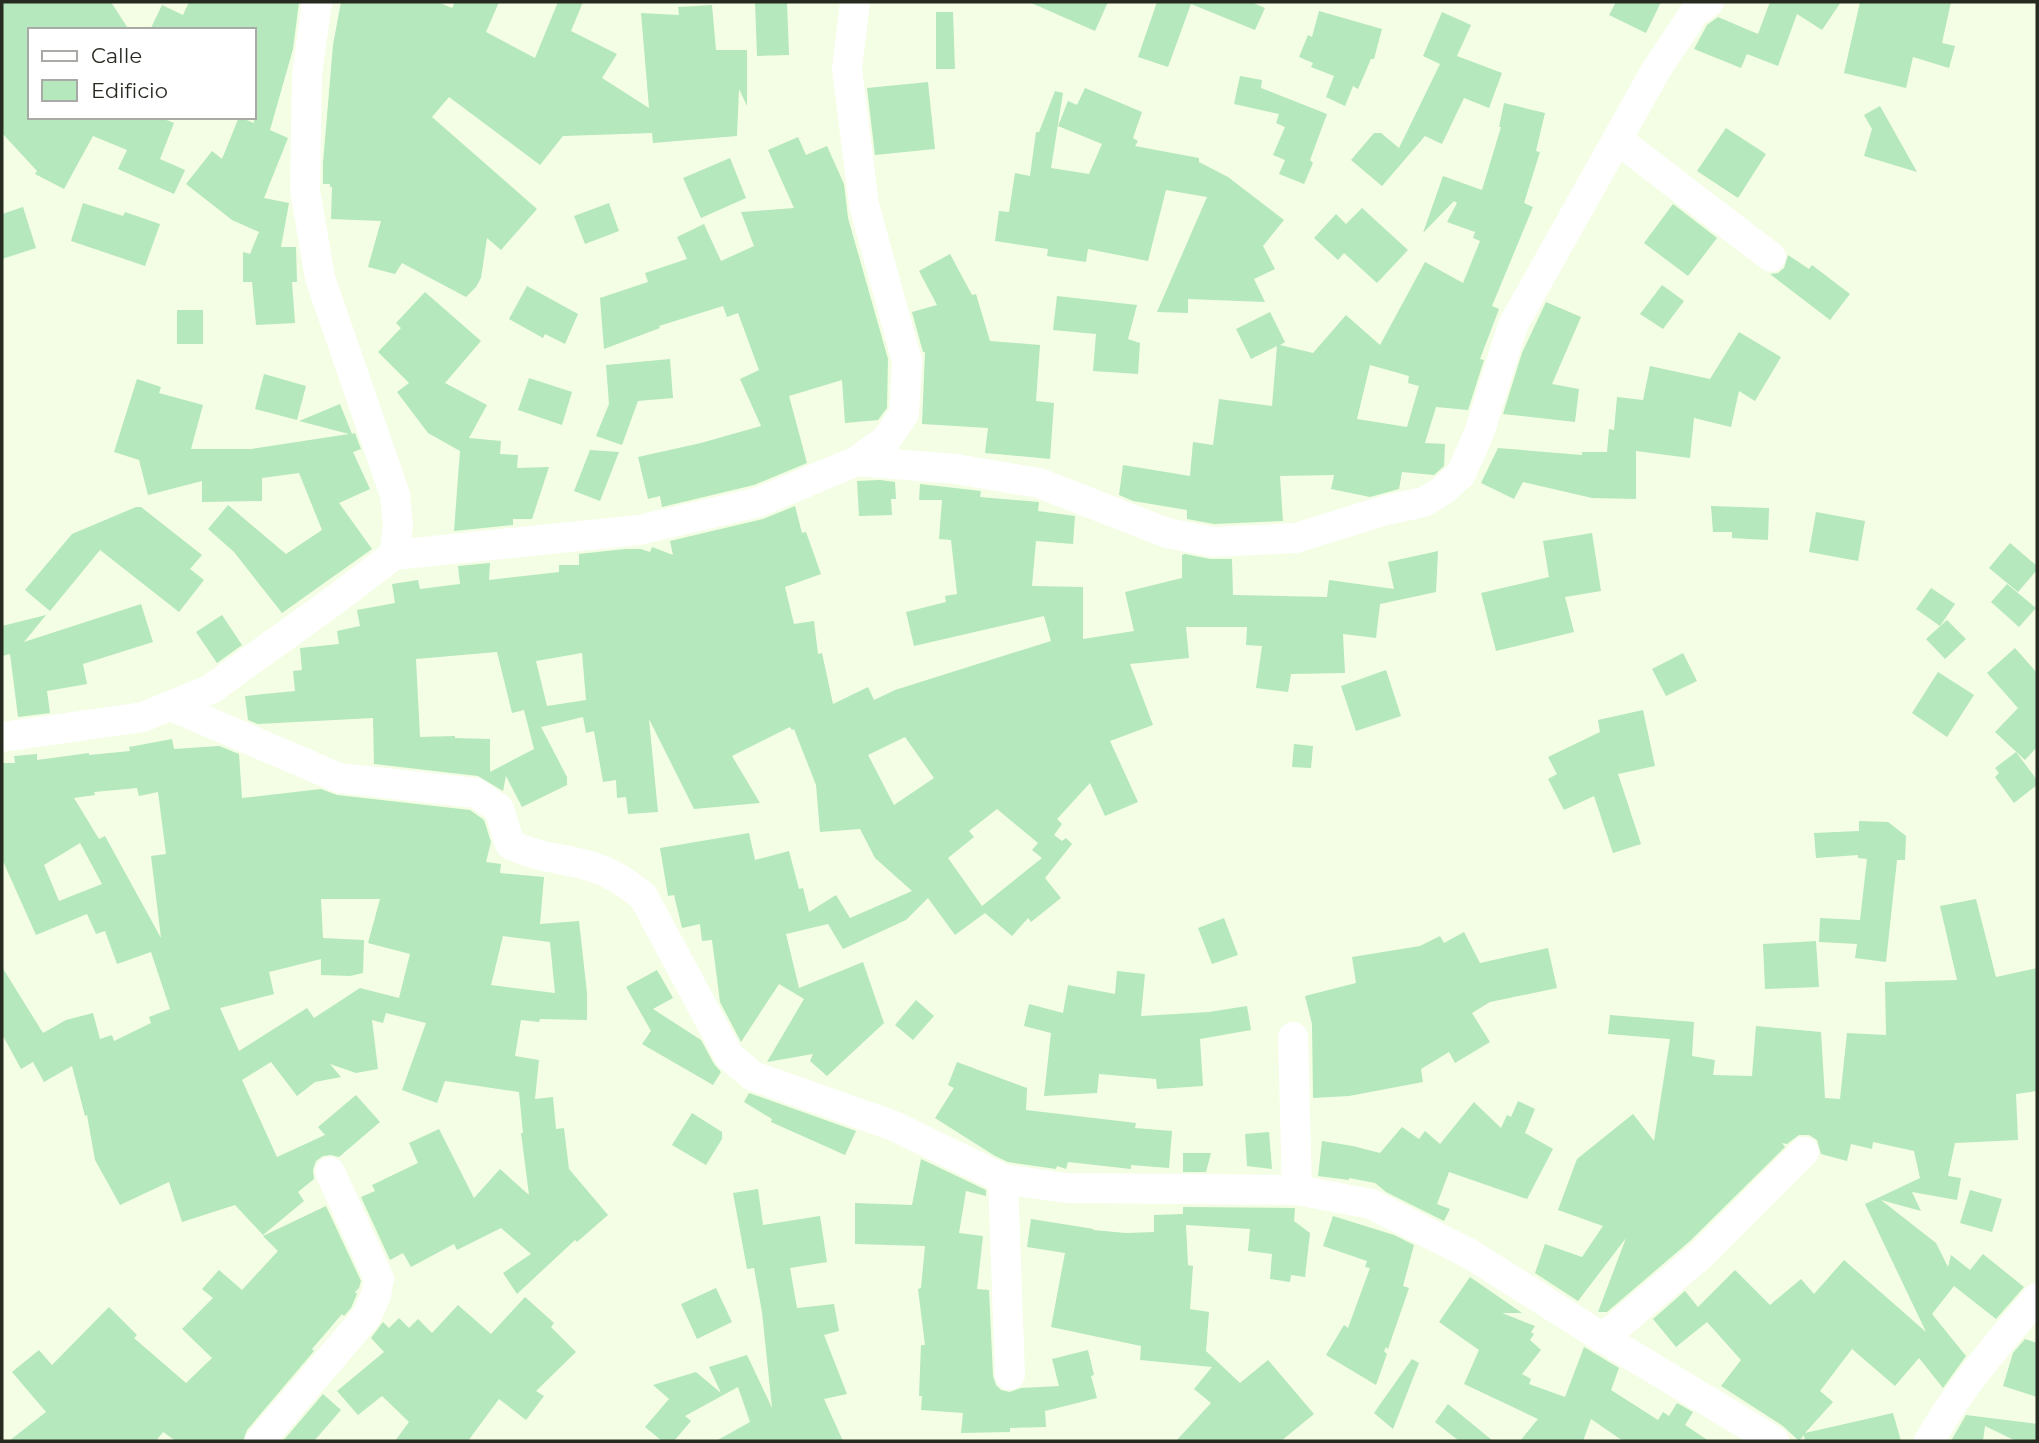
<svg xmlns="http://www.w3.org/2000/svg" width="2039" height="1443" viewBox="0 0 2039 1443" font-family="Montserrat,sans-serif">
	<rect width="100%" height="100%" fill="#f4fee4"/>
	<g fill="#b5e8bc" fill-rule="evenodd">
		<path d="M2,2H111L129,30H30V117H159L174,123L160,159L185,170L174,194L118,169L127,150L93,136L64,189L35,174L37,171L2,133Z"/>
		<path d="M189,2H299L293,49L270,130L288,138L264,198L289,203L281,247H296L297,282H292L295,323L256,325L252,282H243V252L250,254L259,232L232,220L186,184L212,151L222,159L239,117L254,123V30H150L162,5L183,15Z"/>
		<path d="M341,2H438L452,8L455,2H499L486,32L535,58L558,2H583L571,31L617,54L602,78L649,108L641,13L679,15L678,7L712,5L716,50H747V106L739,89L737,136L653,143L652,133L563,136L540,165L449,97L432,117L537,209L501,250L487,238L481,278L476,287L466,297L402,263L395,274L368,267L381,221L331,219L332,187H330V184H323V163L333,45Z"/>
		<path d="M755,2H787L789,55L757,56Z"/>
		<path d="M1029,2H1108L1095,31Z"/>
		<path d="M1157,2H1251L1265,8L1255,30L1191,4L1168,67L1138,57Z"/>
		<path d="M1616,2H1661L1646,33L1609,15Z"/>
		<path d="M1770,2H1841L1822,30L1797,14L1778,66L1747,54L1741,68L1694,49L1707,25L1718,17L1758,34Z"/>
		<path d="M1860,2H1951L1942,43L1955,46L1949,68L1913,57L1906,88L1844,73Z"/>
		<path d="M1319,11L1382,29L1374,59H1371L1358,89L1353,86L1345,106L1326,97L1334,76L1311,67L1313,63L1299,57L1308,35L1312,37Z"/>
		<path d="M936,12H953L955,69H936Z"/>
		<path d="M1442,12L1471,25L1457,56L1502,73L1489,108L1464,98L1442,144L1425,136L1382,186L1351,160L1374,133H1381L1399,148L1440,64L1423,56Z"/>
		<path d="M1240,76L1262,80L1261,88L1327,114L1310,160L1313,163L1304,184L1279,174L1285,160L1273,155L1285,127L1276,123L1279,114L1234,104Z"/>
		<path d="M928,82L935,149L875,155L867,88Z"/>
		<path d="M1085,88L1142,112L1133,138L1138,141L1135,146L1199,158V162L1228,177L1284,220L1263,246L1275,269L1254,279L1265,302L1188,299V313L1157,312L1207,197L1166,190L1148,261L1088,249L1086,262L1047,256L1048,249L995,241L999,211L1009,212L1015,173L1030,176L1036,132H1039L1055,91L1063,93L1051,168L1089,174L1102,144L1058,126L1068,101L1077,105Z"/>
		<path d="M1504,103L1545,113L1536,151L1540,152L1524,203L1533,207L1492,306L1499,309L1480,359L1484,360L1468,410L1436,407L1425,443L1445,444L1444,466L1434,475L1402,472L1399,489L1370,497L1331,489L1334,475L1280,476L1283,521L1214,524L1187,519V510L1133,501L1119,495L1123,465L1190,476L1193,442L1213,445L1219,399L1272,406L1277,346L1251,359L1236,329L1270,312L1285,342L1280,345L1313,353L1346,315L1380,345L1425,262L1463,283L1480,241L1473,238L1475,232L1447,222L1457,203L1454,201L1423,233L1443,176L1482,190L1501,127H1499ZM1370,365L1409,376L1408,383L1419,386L1407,427L1357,419Z"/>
		<path d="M1880,106L1917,172L1864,156L1872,129L1864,115Z"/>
		<path d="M1726,128L1766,154L1738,198L1697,171Z"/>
		<path d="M798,137L806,155L827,146L844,184L848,218L888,359L887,408L878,420L845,423L842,380L789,396L807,463L754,485L662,507L660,496L648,499L638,457L701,443L761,426L740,379L759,370L738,313L727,317L723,306L659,326L660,328L604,349L600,298L648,282L645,273L687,259L677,237L704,224L721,261L754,246L741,212L794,208L768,150Z"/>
		<path d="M730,158L746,198L701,218L683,178Z"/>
		<path d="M83,203L123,216L125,212L160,224L145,266L71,241Z"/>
		<path d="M609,203L619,231L585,244L574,216Z"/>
		<path d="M1673,204L1717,238L1688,276L1644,243Z"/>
		<path d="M23,207L36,248L2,259V214Z"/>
		<path d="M1362,208L1408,250L1377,283L1344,253L1338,260L1314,238L1336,214L1346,224Z"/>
		<path d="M950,254L972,295L976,294L990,341L1040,345L1036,401L1054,403L1050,459L985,453L988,428L922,424L925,352H923L912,312L937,305L919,271Z"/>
		<path d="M1788,255L1809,269L1812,265L1850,294L1830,320L1770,274L1778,273L1784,268Z"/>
		<path d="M1662,285L1684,301L1663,329L1640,314Z"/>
		<path d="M527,286L578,314L565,344L545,334L543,338L509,319Z"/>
		<path d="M425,292L481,341L445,383L487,405L469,438L501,441L500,454L518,455L517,468L549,467L532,519H513V525L454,531L460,451L428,433L397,392L409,383L378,352L401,328L396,323Z"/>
		<path d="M1057,296L1137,305L1128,339L1140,343L1138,374L1093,371L1096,334L1053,330Z"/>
		<path d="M1546,302L1581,317L1552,384L1579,389L1575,422L1503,414L1522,353Z"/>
		<rect x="177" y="310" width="26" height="34"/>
		<path d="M1739,332L1781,357L1755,401L1739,391L1731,427L1694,418L1690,458L1636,451V499L1592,498L1523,482L1514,499L1481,483L1498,448L1582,455V452H1607L1609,429L1614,430L1617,397L1643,400L1650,366L1710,379Z"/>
		<path d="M670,359L673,398L638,401L622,445L596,436L609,404L606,365Z"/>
		<path d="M264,374L306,386L297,420L255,409Z"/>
		<path d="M529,378L572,392L562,425L518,410Z"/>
		<path d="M137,379L161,387L159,393L203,405L191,449H251L349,434L299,421L340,404L352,434L355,433L361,449L353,452L370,489L339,503L372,549L282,613L234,552L208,529L228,505L286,554L322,530L299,473L262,478V501L202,502V481L148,495L139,460L114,452Z"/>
		<path d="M590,450L619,452L600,501L574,491Z"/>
		<path d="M880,480L895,482L896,499H891L892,515L859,516L857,481Z"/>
		<path d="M920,484L981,491L980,497L1039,502L1038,511L1075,516L1073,544L1036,541L1032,586L1083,587V639L1134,631L1125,592L1182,578V555L1185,554L1210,559H1232L1233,595L1327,597L1329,580L1394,589L1388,562L1438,551L1436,592L1380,604L1376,638L1343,634L1345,673L1291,674L1288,692L1256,688L1262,646L1246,645L1247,627H1186L1189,658L1130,664L1153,725L1110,741L1138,802L1105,816L1090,783L1057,819L1062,824L1054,835L1062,841L1066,838L1072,844L1045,878L1061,898L1031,922L1028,918L1012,936L985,913L955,935L928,898L906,920L843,949L828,924L786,934L799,988L863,962L884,1023L827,1076L810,1061L813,1054L767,1062L804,999L779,984L741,1042L720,1002L712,940L702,941L700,924L682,928L674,895L668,896L660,848L749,833L755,860L789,851L799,889L803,888L809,912L836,895L850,918L912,891L875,858L860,829L820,832L816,785L794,729L792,730L790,727L732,756L760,803L694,809L649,719L658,812L628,814L626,797L617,798L616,780L603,782L594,731L586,733L583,717L541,727L567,777V785L522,807L506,776L503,791L478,776L374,764L373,718L258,724L248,720L245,696L295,691L293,671L302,670L300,648L339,644L337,631L360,626L357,610L395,603L392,584L418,580L420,589L460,584L458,566L490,563L489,580L559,572V565H579V554L625,549H641L650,552L652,547L673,555L670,541L763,519L795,506L802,533L806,532L821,574L785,587L794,624L814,621L818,654L822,653L833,704L868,687L874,700L895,690L1051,641L1044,616L914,646L906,612L946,602L945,596L957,594L951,540L939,539L942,500H919ZM497,652L512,713L524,710L534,749L490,772V739L455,738V736L420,737L416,659ZM582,653L586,700L547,706L536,661ZM905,737L934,778L894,805L868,755ZM997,809L1038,843L1032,850L1042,858L982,906L948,858L974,837L969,831Z"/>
		<path d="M1711,506L1769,508L1768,540L1732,538V532H1713Z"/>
		<path d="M136,507H141L202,555L190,569L204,580L179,612L100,550L50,611L25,590L72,534Z"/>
		<path d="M1816,512L1865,521L1858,561L1809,552Z"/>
		<path d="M1592,533L1601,591L1565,597L1574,632L1496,651L1481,593L1549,577L1543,541Z"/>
		<path d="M2010,543L2037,566V570L2018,592L1989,568Z"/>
		<path d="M2007,584L2036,608L2019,627L1991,602Z"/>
		<path d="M1931,588L1955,604L1940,626L1916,609Z"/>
		<path d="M141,604L153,642L83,664L87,684L47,691L50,713L18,717L10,654L2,656V626L46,615L24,642Z"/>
		<path d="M222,615L242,645L217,663L196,632Z"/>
		<path d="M1947,620L1966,639L1945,659L1926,639Z"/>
		<path d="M2015,648L2037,673V747L2025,760L1995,732L2018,708L1987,673Z"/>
		<path d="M1683,653L1697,681L1666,696L1652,669Z"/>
		<path d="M1386,670L1401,716L1356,731L1341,686Z"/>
		<path d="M1938,672L1974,695L1947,737L1912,713Z"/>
		<path d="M1643,710L1655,766L1618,774L1641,844L1613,853L1594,796L1564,810L1548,779L1557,774L1548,757L1600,732L1598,720Z"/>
		<path d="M172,739L174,749L219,746L239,754L242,798L321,789L337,795L470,810L484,820L491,842L486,862L501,864L500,873L544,877L540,924L579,921L587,993V1020L540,1019L539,1022L521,1020L515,1056L539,1060L535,1099L553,1097L556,1129L564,1128L569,1169L608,1215L577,1242L575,1240L517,1294L503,1273L531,1254L501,1228L457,1250L454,1244L411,1267L403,1253L390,1260L361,1197L375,1191L372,1185L418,1163L409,1143L439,1129L474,1198L500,1169L529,1195L521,1133H523L519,1092L445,1081L437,1103L402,1090L426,1023L386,1013L383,1023L372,1020L378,1069L356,1073L330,1064L341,1077L315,1082L297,1096L271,1062L242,1080L277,1157L325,1135L318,1127L356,1095L380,1122L339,1157L331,1155L323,1156L316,1161L313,1170L314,1179L298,1192L304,1201L263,1235L235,1205L182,1222L169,1182L120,1205L95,1160L87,1115L85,1116L72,1066L44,1082L33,1062L21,1069L2,1034V967L43,1033L66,1020L93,1013L100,1039L112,1035L114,1041L151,1023L149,1017L170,1009L151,952L117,964L105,931L96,934L87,914L36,935L2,859V763H15L14,756L37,754V760L89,753V755L130,751L129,747ZM137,788L139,796L158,792L166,854L151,856L161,938L105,836L99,839L74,798L95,795L94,792ZM80,843L102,884L59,901L44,865ZM321,899H380L368,943L410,954L399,998L360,988L314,1018L307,1008L239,1051L220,1008L274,994L269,972L321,959V975L350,976L363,973L364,940L323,938ZM503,936L550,942L555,993L491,985Z"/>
		<path d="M1294,744L1313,746L1311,768L1292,767Z"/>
		<path d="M2016,752L2037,780V785L2014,803L1995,777L1999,773L1995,768Z"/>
		<path d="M1859,821L1888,822L1906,836L1905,860H1897L1886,962L1855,958L1857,944L1819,942L1820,918L1860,920L1867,859L1858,858V855L1816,858L1814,833L1859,831Z"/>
		<path d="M1976,899L1996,977L2037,968V1091L2016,1094L2018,1140L1955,1143L1948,1176L1961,1178L1957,1200L1912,1192L1921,1211L1881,1200L1936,1243L1948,1267L1951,1255L1970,1270L1983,1254L2024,1287L1996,1319L1954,1286L1932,1314L1966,1356L1943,1388L1919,1358L1895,1386L1852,1349L1820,1391L1833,1402L1805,1433L1893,1413L1901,1441H1805L1804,1435L1799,1441L1783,1426L1721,1386L1741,1360L1707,1322L1676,1347L1653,1319L1685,1291L1698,1307L1735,1270L1770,1305L1801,1279L1814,1294L1844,1260L1926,1332L1865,1204L1920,1178L1914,1151L1873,1142L1872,1149L1851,1144L1847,1161L1821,1154L1817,1140L1809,1135H1799L1787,1144L1782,1143L1785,1147L1690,1241L1607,1312H1598L1626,1238L1578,1301L1535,1273L1545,1244L1582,1257L1603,1226L1558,1210L1577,1159L1633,1114L1654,1141L1670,1039L1608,1034L1610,1015L1694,1022L1692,1056L1715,1060L1713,1075L1752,1076L1756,1026L1821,1032L1825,1098L1840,1099L1847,1033L1886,1035L1885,982L1957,980L1940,906Z"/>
		<path d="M1224,918L1238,955L1212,964L1198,928Z"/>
		<path d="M1464,932L1480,963L1548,948L1557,988L1490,1002L1472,1013L1490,1042L1455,1063L1449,1052L1421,1069L1423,1082L1349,1096L1313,1098L1312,1024L1305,996L1356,983L1352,957L1420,946L1440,936L1444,943Z"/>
		<path d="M1816,941L1819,987L1765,989L1763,944Z"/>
		<path d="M657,970L673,998L653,1009L701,1040L714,1064L721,1072L713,1085L642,1044L651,1031L626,987Z"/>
		<path d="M1117,971L1145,974L1141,1016L1209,1012L1247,1006L1251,1030L1200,1039L1203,1086L1157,1089L1156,1079L1099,1074L1097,1093L1044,1096L1051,1033L1024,1026L1029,1004L1063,1013L1068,985L1115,994Z"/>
		<path d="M916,1000L934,1016L913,1040L895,1025Z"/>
		<path d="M957,1062L1027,1088L1026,1110L1136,1123L1135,1128L1172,1131L1169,1168L1131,1165V1169L1068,1162L1066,1169L1057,1166L1056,1169L1008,1162L995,1156L935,1118L954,1088L948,1085Z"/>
		<path d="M749,1093L856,1131L845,1155L771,1122L772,1119L744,1102Z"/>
		<path d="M1518,1101L1535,1109L1525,1133L1553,1149L1527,1199L1449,1172L1437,1204L1450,1209L1444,1221L1386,1192L1375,1183L1349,1178V1180L1318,1176L1322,1141L1353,1146L1380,1153L1402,1127L1419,1139L1425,1131L1440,1144L1474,1102L1501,1128L1507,1115L1511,1117Z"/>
		<path d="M692,1113L722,1132V1139L706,1165L672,1145Z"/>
		<path d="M1269,1132L1272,1169L1247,1166L1245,1134Z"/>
		<path d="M1183,1153H1211L1206,1172H1183Z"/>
		<path d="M921,1159L986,1190V1196L966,1191L959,1233L983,1236L977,1289L989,1290L993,1376L996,1385L1001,1390L1010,1392L1021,1388L1059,1386L1052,1359L1088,1350L1094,1375L1091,1376L1097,1398L1045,1411L1046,1427L1010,1428V1432L961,1433L963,1413L921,1410L922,1396H919L921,1345H925L918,1289L921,1288L925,1246L855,1244V1203L912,1205Z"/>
		<path d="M758,1189L763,1225L820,1216L827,1262L790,1268L797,1308L834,1304L839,1331L824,1335L847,1394L824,1399L843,1441H716L750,1422L738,1387L685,1416L691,1421L674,1441H662L645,1427L669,1399L653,1385L696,1372L721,1393L709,1367L747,1355L772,1408L762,1312L754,1268L747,1269L733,1193Z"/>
		<path d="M1970,1190L2002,1199L1992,1232L1960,1223Z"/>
		<path d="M326,1206L361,1281L359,1288L355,1292L357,1294L351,1308L344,1316L342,1314L312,1349L314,1351L247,1430L243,1441H176L163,1432L156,1441H9L46,1412L12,1372L39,1350L52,1365L109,1307L137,1335L134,1338L186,1383L212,1358L182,1329L213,1298L202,1289L219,1270L242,1290L278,1251L263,1236Z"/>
		<path d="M1183,1207L1295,1208L1294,1221L1310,1233L1305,1277L1291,1275L1290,1282L1270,1279L1272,1254L1248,1251L1250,1229L1186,1225L1188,1265L1193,1266L1190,1309L1209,1312L1206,1351L1240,1383L1268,1360L1314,1414L1281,1441H1176L1211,1403L1194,1389L1212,1367L1140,1360L1141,1346L1051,1327L1065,1253L1027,1247L1031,1219L1094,1229L1093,1230L1126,1233L1154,1232V1215L1183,1214Z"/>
		<path d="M1333,1216L1394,1235L1414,1245L1403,1286L1409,1288L1388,1349L1386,1347L1384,1351L1387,1354L1376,1385L1326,1355L1344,1325L1348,1328L1370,1268L1365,1267L1367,1261L1323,1246Z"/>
		<path d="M1470,1277L1522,1313H1502L1535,1326L1531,1332L1534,1334L1530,1340L1541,1350L1522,1374L1531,1379L1529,1384L1565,1397L1584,1347L1619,1368L1611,1390L1658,1420L1663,1412L1669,1416L1677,1403L1693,1412L1685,1425L1709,1441H1623L1591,1419L1583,1441H1520L1538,1419L1464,1384L1479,1350L1439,1322Z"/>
		<path d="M716,1288L732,1322L697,1339L681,1304Z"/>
		<path d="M525,1297L554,1323L551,1327L576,1352L536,1391L544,1396L526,1420L499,1399L468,1441H395L409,1422L382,1396L358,1415L337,1391L384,1352L371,1338L383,1322L389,1328L399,1318L409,1328L418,1319L432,1333L458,1305L491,1334Z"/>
		<path d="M2025,1339L2037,1343V1397L2003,1386L2013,1353Z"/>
		<path d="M1412,1359L1419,1363L1393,1429L1374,1413Z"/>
		<path d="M323,1394L341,1410L314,1441H283Z"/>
		<path d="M1448,1404L1493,1441H1459L1435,1422Z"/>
		<path d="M1966,1415L2037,1424V1441H2016L1985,1426L1983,1441H1951Z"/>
	</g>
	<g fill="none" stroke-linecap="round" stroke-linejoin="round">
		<g stroke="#fff" stroke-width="30">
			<path d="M1618,140L1771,257"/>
			<path d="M857,461L956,469L1039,483L1167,533L1213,542L1296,538L1386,510L1424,502L1442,491L1461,474L1479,433L1513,325L1656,70L1694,13L1709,2"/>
			<path d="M394,555L639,530L759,502L857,461L886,440L904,414L907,361L864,205L847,69L855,2"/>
			<path d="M171,706L339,778L476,793L499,809L510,844C536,858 563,858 590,866C610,872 626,882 643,896L729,1056L753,1076L894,1126L1003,1179L1066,1188L1297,1190L1371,1204L1470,1254L1603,1338L1774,1441"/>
			<path d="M2,737L143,717L211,689L332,602L394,555L398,526L395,495L320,278L305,190L307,75L317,2"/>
			<path d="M1293,1037L1297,1190"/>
			<path d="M1003,1179L1010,1375"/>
			<path d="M1603,1338L1702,1254L1804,1152"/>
			<path d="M260,1441L366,1317L376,1295L379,1279L330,1172"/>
			<path d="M1929,1441C1959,1389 1998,1343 2037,1298"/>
		</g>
	</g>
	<rect width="2039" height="1443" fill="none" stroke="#262a21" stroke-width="7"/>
	<rect x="28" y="28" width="228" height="91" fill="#ffffff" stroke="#a8aaa6" stroke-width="2"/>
	<rect x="42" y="51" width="35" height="10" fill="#ffffff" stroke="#a8aaa6" stroke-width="2"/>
	<text x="91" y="63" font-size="21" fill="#262a21">Calle</text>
	<rect x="42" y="80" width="35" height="21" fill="#b5e8bc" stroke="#a8aaa6" stroke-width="2"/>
	<text x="91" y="98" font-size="21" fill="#262a21">Edificio</text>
</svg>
